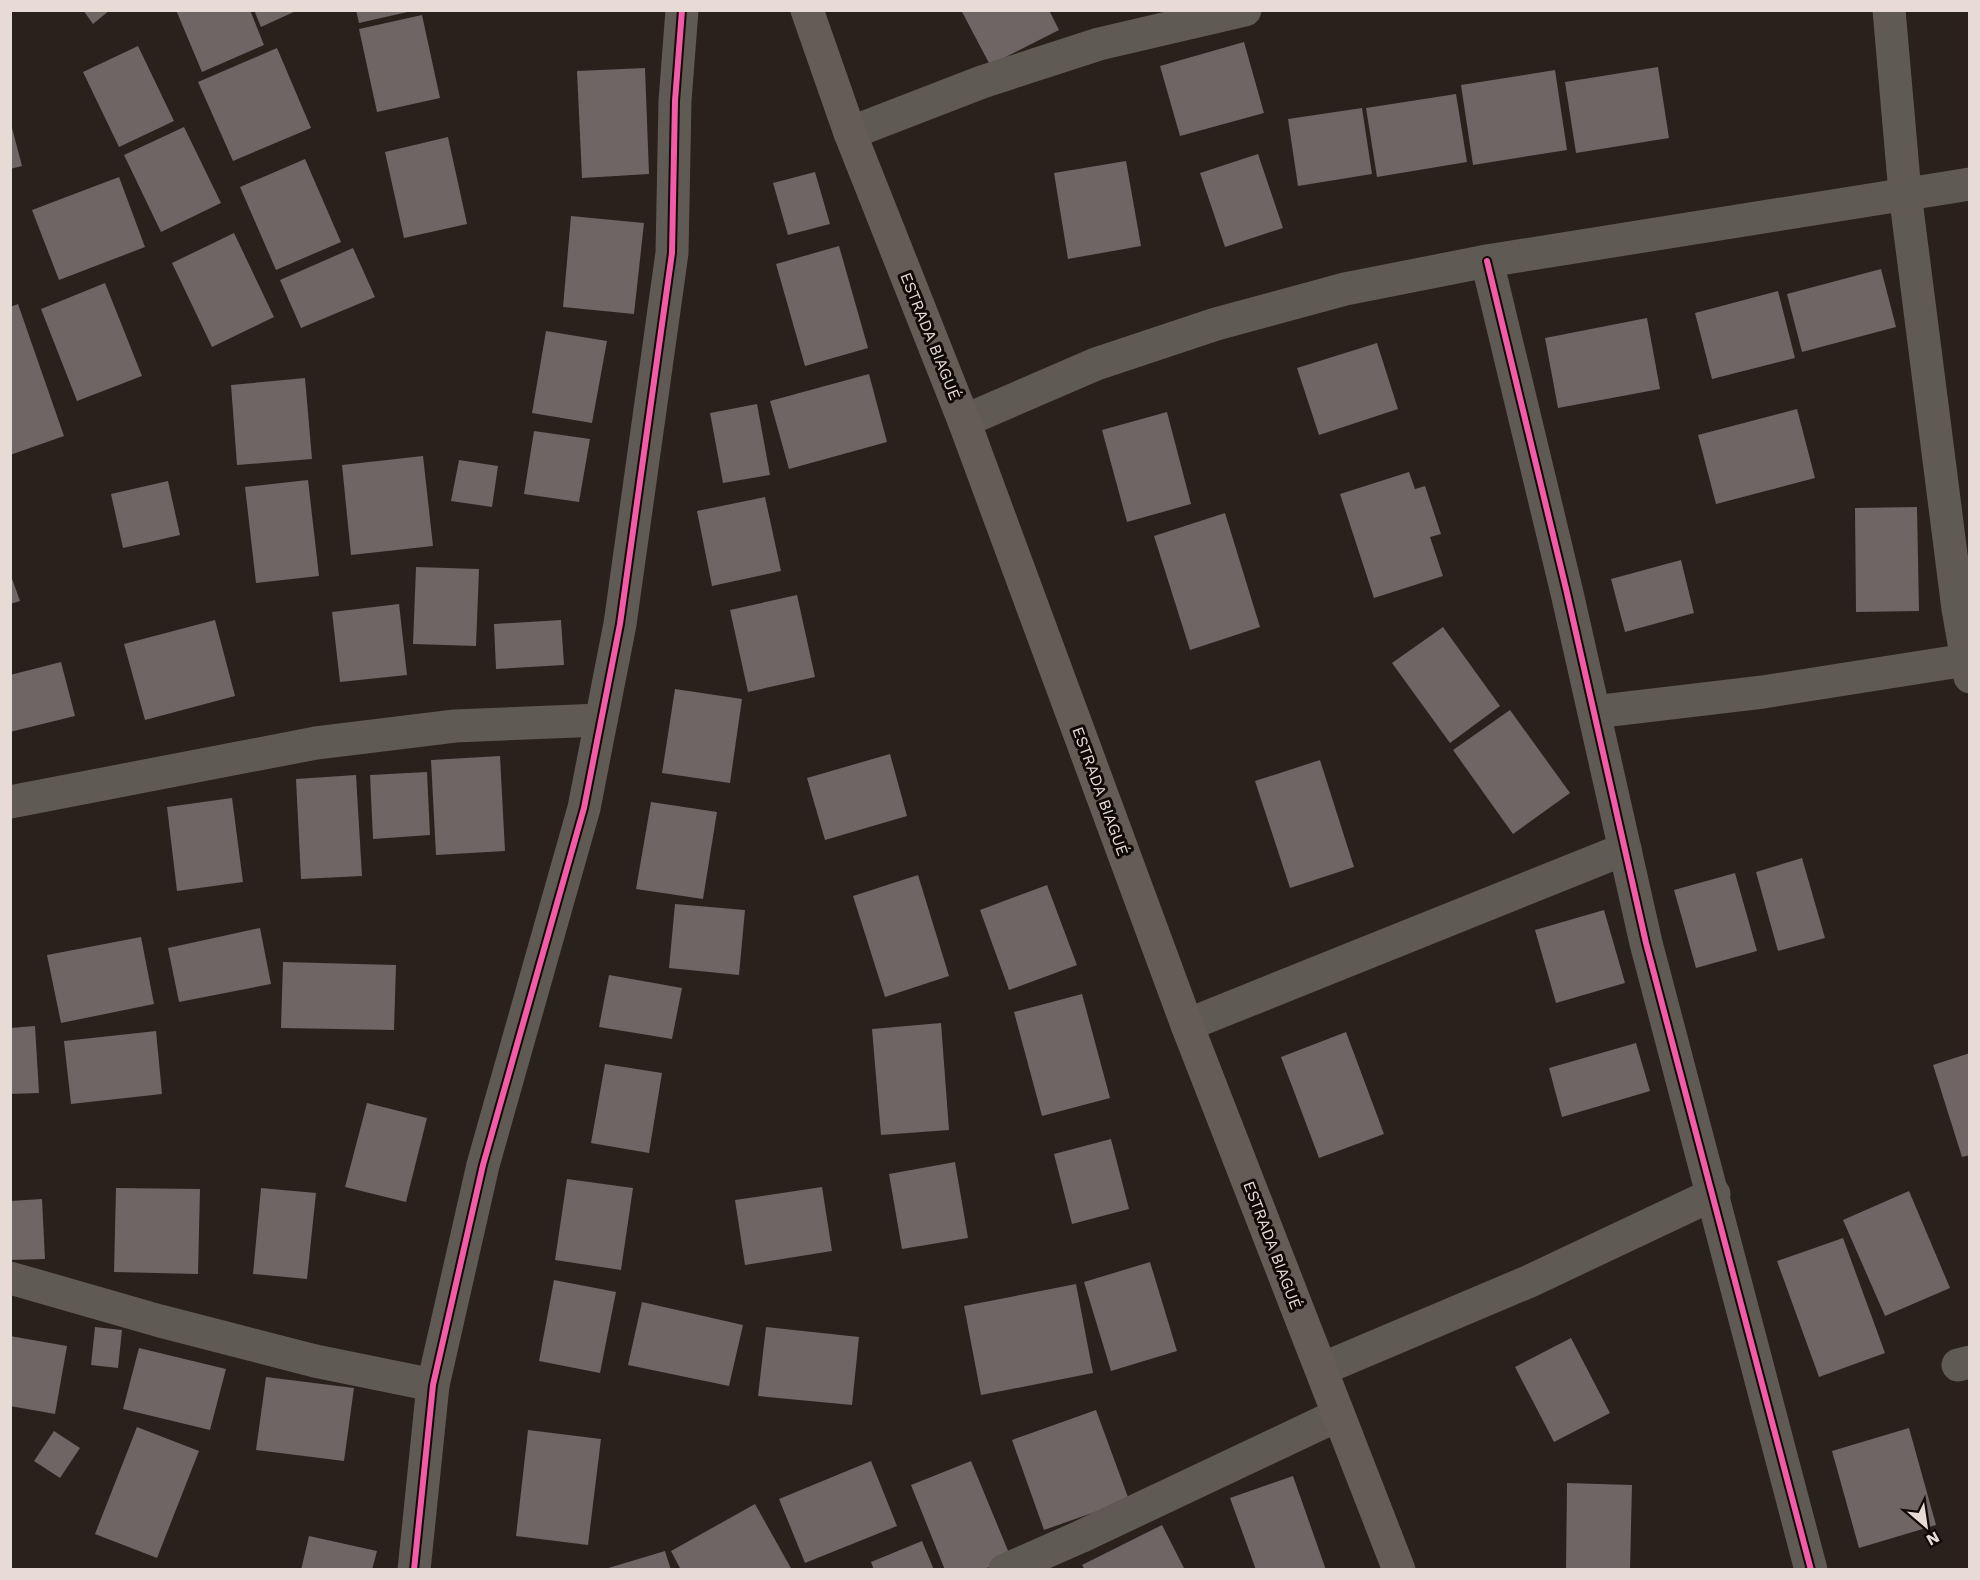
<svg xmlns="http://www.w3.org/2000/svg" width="1980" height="1580" viewBox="0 0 1980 1580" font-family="'Work Sans',sans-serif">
	<rect width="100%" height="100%" fill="#2a201c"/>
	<g fill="#6e6564">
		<path d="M83,10H110L93,24Z"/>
		<path d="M176,10H250L264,45L202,72Z"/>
		<path d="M254,10H298L261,27Z"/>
		<path d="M356,10H412V11L359,23Z"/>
		<path d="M961,10H1049L1059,30L990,65Z"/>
		<path d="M422,15L440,98L377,112L359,29Z"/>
		<path d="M1244,42L1264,113L1180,136L1160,66Z"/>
		<path d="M138,46L174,121L119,147L83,72Z"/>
		<path d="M277,48L311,128L233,161L198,82Z"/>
		<path d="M1658,67L1669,138L1576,153L1565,82Z"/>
		<path d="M645,68L649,174L582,178L577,71Z"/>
		<path d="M1555,70L1567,150L1473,165L1461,85Z"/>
		<path d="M1456,94L1467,162L1377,177L1366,108Z"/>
		<path d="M1362,108L1372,174L1298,186L1288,119Z"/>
		<path d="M11,124L22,166L10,169V125Z"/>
		<path d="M184,127L221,203L161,232L124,155Z"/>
		<path d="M448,137L467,224L404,238L385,152Z"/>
		<path d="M1258,154L1283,228L1225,247L1200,173Z"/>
		<path d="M305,159L341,242L276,270L240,187Z"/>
		<path d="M1126,161L1141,246L1068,259L1054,173Z"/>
		<path d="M815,172L830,224L788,235L773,183Z"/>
		<path d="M119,177L145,247L59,280L32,210Z"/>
		<path d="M571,216L644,223L634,314L563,307Z"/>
		<path d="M234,233L274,317L212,347L172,263Z"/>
		<path d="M839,246L868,348L805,366L776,264Z"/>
		<path d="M353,248L375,297L301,328L280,280Z"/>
		<path d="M1881,269L1896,327L1802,352L1787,294Z"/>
		<path d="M105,283L142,376L77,401L41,309Z"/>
		<path d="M1778,291L1795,358L1712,379L1695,313Z"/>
		<path d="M18,304L64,436L10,455V307Z"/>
		<path d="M1647,318L1660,389L1558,408L1545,338Z"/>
		<path d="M546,331L607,341L592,423L532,413Z"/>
		<path d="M1377,343L1398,409L1319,435L1297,368Z"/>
		<path d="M869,374L887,442L789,469L770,401Z"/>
		<path d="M305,378L312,459L237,465L231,385Z"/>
		<path d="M757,404L770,475L723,483L710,413Z"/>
		<path d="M1797,409L1815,478L1716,504L1698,435Z"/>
		<path d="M1167,412L1191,504L1127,522L1102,430Z"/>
		<path d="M534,431L590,439L579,502L524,494Z"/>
		<path d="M423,456L433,546L351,555L342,465Z"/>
		<path d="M459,460L498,466L492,507L451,501Z"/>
		<path d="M1409,472L1415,489L1425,486L1441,534L1430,537L1443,576L1374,598L1340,494Z"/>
		<path d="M308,480L319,576L256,583L245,487Z"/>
		<path d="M168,481L180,535L123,548L111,494Z"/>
		<path d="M765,497L781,571L712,586L697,511Z"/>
		<path d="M1917,507L1919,611L1856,612L1855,508Z"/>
		<path d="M1225,513L1260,627L1190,650L1154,536Z"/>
		<path d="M1681,560L1694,613L1625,632L1611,579Z"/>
		<path d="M416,567L479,569L476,646L413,644Z"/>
		<path d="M10,573L20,601L10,604Z"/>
		<path d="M797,595L815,677L748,692L730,610Z"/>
		<path d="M399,604L407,675L340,682L332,612Z"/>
		<path d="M215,620L235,696L145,720L124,644Z"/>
		<path d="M561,620L564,665L496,669L494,624Z"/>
		<path d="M1443,627L1500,706L1450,743L1392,663Z"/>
		<path d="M61,662L75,716L10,732V675Z"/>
		<path d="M675,689L742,699L730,783L662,773Z"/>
		<path d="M1510,710L1570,793L1513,834L1453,750Z"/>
		<path d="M890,754L907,816L825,840L807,778Z"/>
		<path d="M500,756L505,851L436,855L431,760Z"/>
		<path d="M1320,760L1354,867L1290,888L1255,781Z"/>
		<path d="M427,772L430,835L373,839L370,775Z"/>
		<path d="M356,775L362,876L301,879L296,779Z"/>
		<path d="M232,798L243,882L177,891L167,807Z"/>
		<path d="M651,802L717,812L703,899L636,889Z"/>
		<path d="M1802,858L1825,938L1778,951L1756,872Z"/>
		<path d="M1735,873L1757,951L1696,968L1674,890Z"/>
		<path d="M918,875L949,976L885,997L853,896Z"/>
		<path d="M1047,885L1077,965L1009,990L980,910Z"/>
		<path d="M675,904L745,910L739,975L669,968Z"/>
		<path d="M1604,910L1625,983L1556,1003L1535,930Z"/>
		<path d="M260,928L271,984L179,1002L168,948Z"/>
		<path d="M141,937L154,1004L61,1023L47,955Z"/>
		<path d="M283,962L396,965L394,1030L281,1028Z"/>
		<path d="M609,975L682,988L672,1039L599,1027Z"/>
		<path d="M1082,994L1110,1098L1042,1116L1014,1012Z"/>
		<path d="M941,1023L949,1130L881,1135L872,1029Z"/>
		<path d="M35,1026L39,1093L10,1094V1028Z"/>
		<path d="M156,1031L162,1094L71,1104L64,1041Z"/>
		<path d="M1346,1032L1384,1134L1319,1158L1281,1057Z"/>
		<path d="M1636,1043L1650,1091L1562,1117L1549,1068Z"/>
		<path d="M1970,1053V1155L1962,1157L1933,1065Z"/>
		<path d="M605,1064L662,1073L649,1153L591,1143Z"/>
		<path d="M367,1103L427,1118L406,1202L345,1187Z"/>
		<path d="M1111,1139L1129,1209L1072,1224L1054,1154Z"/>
		<path d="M955,1162L968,1238L902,1249L889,1174Z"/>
		<path d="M567,1179L633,1188L621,1270L555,1260Z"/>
		<path d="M822,1187L832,1251L745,1265L735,1200Z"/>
		<path d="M116,1188L200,1189L198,1274L114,1272Z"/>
		<path d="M261,1188L316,1193L307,1279L253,1274Z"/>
		<path d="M1909,1191L1950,1288L1885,1316L1843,1220Z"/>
		<path d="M42,1199L45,1259L10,1260V1201Z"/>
		<path d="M1843,1238L1885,1353L1819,1377L1777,1261Z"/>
		<path d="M1150,1262L1177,1351L1111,1371L1084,1282Z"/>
		<path d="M554,1280L616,1292L600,1373L539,1361Z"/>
		<path d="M1076,1284L1093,1373L981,1395L964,1306Z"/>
		<path d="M642,1302L743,1325L729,1386L628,1365Z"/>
		<path d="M95,1327L122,1330L118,1368L91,1365Z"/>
		<path d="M766,1327L859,1337L852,1405L758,1396Z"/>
		<path d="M10,1336L67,1346L55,1414L10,1406Z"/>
		<path d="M1571,1338L1610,1413L1554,1442L1515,1367Z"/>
		<path d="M139,1348L226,1369L210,1430L123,1409Z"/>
		<path d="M266,1377L354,1388L344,1461L256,1450Z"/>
		<path d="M1096,1410L1129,1500L1044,1530L1012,1440Z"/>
		<path d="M137,1427L199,1451L157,1558L95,1534Z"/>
		<path d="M1909,1428L1936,1525L1859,1548L1832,1451Z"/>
		<path d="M528,1430L601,1439L588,1545L516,1536Z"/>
		<path d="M54,1431L80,1448L60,1478L34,1461Z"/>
		<path d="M871,1461L897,1526L805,1563L779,1499Z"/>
		<path d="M971,1461L1011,1558L982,1570H945L911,1485Z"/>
		<path d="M1293,1476L1326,1570H1256L1230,1498Z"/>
		<path d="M1567,1483L1632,1485L1630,1570H1566Z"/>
		<path d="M755,1504L792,1570H681L671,1551Z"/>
		<path d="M1162,1525L1185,1570H1085L1082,1565Z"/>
		<path d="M309,1536L377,1551L372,1570H301Z"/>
		<path d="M922,1541L934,1570H874L871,1562Z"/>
		<path d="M665,1551L671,1570H605V1569Z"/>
	</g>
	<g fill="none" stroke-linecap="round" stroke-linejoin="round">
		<g stroke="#605a54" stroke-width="33">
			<path d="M1889,10L1905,193L1958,609L1970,677"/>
			<path d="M850,133L982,82L1099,44L1245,10"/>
			<path d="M1487,261L1567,593L1646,943L1811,1570"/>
			<path d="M964,421L1096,364L1216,324L1345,289L1487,261L1970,184"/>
			<path d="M1594,712L1763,692L1966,660"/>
			<path d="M10,802L316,743L455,726L601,720"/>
			<path d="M1187,1025L1625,849"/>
			<path d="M10,1278L160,1321L315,1361L433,1385"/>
			<path d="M1958,1365L1970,1362"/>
			<path d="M1322,1369L1530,1281L1714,1194"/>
			<path d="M414,1570L433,1385L483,1165L584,808L620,624L672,253L675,101L682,10"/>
			<path d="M1005,1570L1080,1537L1338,1415"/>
		</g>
		<path stroke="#645c55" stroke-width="33" d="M807,10L850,133L964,421L1187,1025L1399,1570"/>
		<defs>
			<g id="cycleway">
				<path d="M1487,261L1567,593L1646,943L1811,1570"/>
				<path d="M414,1570L433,1385L483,1165L584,808L620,624L672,253L675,101L682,10"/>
			</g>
		</defs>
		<use href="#cycleway" stroke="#110906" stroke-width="10"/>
		<use href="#cycleway" stroke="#f35aa7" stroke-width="6"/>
	</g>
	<g text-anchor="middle" stroke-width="6" stroke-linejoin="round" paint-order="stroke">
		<g font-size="16" fill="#e8dad5" stroke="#110906">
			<text transform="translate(931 336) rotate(68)" y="6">ESTRADA BIAGUÉ</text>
			<text transform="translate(1101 791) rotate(70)" y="6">ESTRADA BIAGUÉ</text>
			<text transform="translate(1273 1245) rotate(69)" y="6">ESTRADA BIAGUÉ</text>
		</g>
	</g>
	<rect width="1980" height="1580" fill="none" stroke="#e8dad5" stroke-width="24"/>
	<g transform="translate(1926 1526) rotate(151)" stroke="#110906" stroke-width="4.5" paint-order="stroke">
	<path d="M0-4.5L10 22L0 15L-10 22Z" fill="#e8dad5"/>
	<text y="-9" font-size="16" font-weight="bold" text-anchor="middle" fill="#e8dad5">N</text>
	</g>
</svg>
